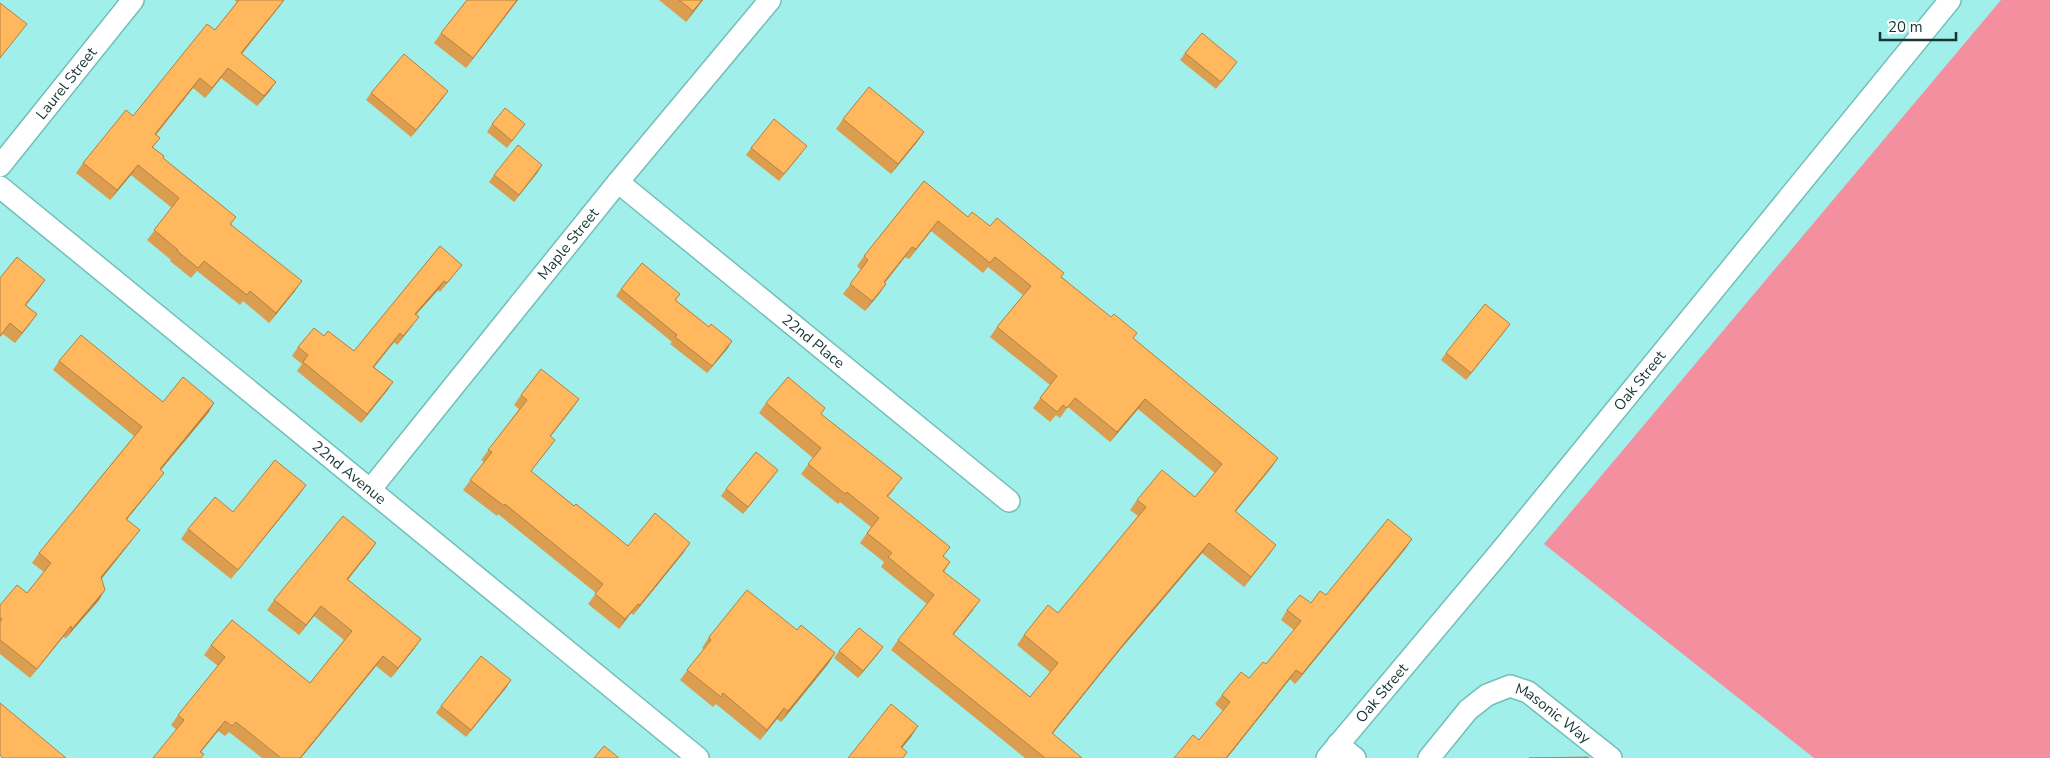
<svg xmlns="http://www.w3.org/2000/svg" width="2050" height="758" viewBox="0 0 2050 758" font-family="'Nunito Sans',sans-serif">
	<rect width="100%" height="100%" fill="#a1efea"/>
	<path fill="#f38f9e" d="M2001,0H2050V758H1814L1544,544Z"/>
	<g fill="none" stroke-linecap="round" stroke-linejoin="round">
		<defs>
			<g id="street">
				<path id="s1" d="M0,166L133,0"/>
				<path id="s2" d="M618,182L1009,501"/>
				<path id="s3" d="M0,187L698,758"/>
				<path id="s4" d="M370,490L618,182L770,0"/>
				<path d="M1338,744L1355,758"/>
				<path id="s5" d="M1327,758L1500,552L1950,0"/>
				<path id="s6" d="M1429,758L1468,710L1487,695L1510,686L1528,692L1611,758"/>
			</g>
		</defs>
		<use href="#street" stroke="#72bfba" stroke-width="24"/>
		<use href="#street" stroke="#fff" stroke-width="21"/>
	</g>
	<g fill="#db9e50">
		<path d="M234,0H284L242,54L276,82L257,106L221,78L205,98L193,88L156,135L160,138L153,147L163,158L236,217L231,224L295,291L269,323L243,301L240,305L197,271L191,278L170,261L171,260L147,240L172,208L131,175L110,200L76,173L83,163L133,116L215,30L237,2Z"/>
		<path d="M518,0L466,68L434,43L441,33Z"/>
		<path d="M659,0H703L686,22Z"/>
		<path d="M1185,53L1237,62L1216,89L1180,60Z"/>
		<path d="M371,93L443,98L411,137L366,100Z"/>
		<path d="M843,119L924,132L917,142L891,174L836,129Z"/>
		<path d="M492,124H525L507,148L487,132Z"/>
		<path d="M751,148L802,153L779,181L746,155Z"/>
		<path d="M542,165L514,202L489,182L494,175Z"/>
		<path d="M924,181L968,217L990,226L1062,277L1133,338L1278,458L1271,468L1235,512L1276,545L1244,587L1202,553L1119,651L1052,734L1082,758H1025L891,650L898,640L927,604L881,567L884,562L860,543L871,527L840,502L838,504L801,474L813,458L759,413L766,403L825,408L821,414L895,488L888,497L943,557L950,562L944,572L973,610L953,635L1030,697L1050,672L1017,645L1024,635L1058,613L1138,516L1130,510L1137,500L1195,497L1215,473L1138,409L1110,442L1068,407L1060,418L1056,415L1050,422L1033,408L1050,385L990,337L997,327L1023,295L988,267L983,273L931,231L909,259L905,257L885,283L886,284L879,294L865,311L843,294L861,270L857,266L864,256Z"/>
		<path d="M440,246L455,274L440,292L438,290L416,315L412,326L397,345L394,342L374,367L393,382L361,423L297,371L302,364L292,356L298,347L354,351Z"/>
		<path d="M0,278L45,280L26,305L37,314L15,343L3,334L0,337Z"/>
		<path d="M621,289L680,294L676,300L709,327L732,341L707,373L670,344L672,342L616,296Z"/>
		<path d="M1510,324L1466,380L1441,360L1446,353Z"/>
		<path d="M59,361L163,402L214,403L208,413L161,470L164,473L157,482L127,519L133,539L102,578L99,600L65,639L64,636L30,678L0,654V605L27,593L44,572L32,563L39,553L134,436L53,370Z"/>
		<path d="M521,395L579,399L550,437L555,440L531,471L574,506L628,546L684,552L633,615L631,613L619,629L588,604L596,593L498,514L497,516L463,490L484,462L481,460L519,409L514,405Z"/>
		<path d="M778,470L743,514L721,496L726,489Z"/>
		<path d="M306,485L299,495L231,579L181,539L188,529Z"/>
		<path d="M376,543L348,580L421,639L414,649L391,678L376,666L301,758H262L229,732L225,736L218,731L201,752L171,725L178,715L218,666L204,655L211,645L310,683L344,640L314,616L299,635L267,610L274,600Z"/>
		<path d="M1406,548L1295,684L1290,679L1227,758H1174L1199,740L1223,711L1215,704L1222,695L1249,678L1266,664L1294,630L1281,620L1287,610L1311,603L1326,595Z"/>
		<path d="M797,630L835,653L828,664L781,722L777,719L760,740L716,704L713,707L680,680L704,649L702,648L709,637Z"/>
		<path d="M883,647L858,678L834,658L839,651Z"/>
		<path d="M511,680L466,737L436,713L441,706Z"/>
	</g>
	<g fill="#b28141">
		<path d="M284,0L280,6L234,63L241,53Z"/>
		<path d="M517,0H518L466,68L473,58Z"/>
		<path d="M702,0H703L686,22L693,11Z"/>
		<path d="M228,68L221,78L205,98L212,88Z"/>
		<path d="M200,78L193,88L148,144L155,134Z"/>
		<path d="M276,82L269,92L257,106L264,96Z"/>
		<path d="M448,91L443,98L411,137L416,130Z"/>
		<path d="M924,132L917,142L891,174L898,164Z"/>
		<path d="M138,165L131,175L110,200L117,190Z"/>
		<path d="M542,165L538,172L514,202L519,195Z"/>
		<path d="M938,221L931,231L909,259L916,249Z"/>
		<path d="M912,247L905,257L877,292L884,282Z"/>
		<path d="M45,280L38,290L18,315L25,305Z"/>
		<path d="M302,281L295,291L269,323L276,313Z"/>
		<path d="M444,281L438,290L408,323L415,314Z"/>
		<path d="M886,284L879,294L865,311L872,301Z"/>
		<path d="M37,314L30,324L15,343L22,333Z"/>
		<path d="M419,317L412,326L397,345L403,336Z"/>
		<path d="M1510,324L1505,331L1466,380L1471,373Z"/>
		<path d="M400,333L394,342L367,376L373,367Z"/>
		<path d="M732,341L728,348L707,373L712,366Z"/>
		<path d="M393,382L387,391L361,423L367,414Z"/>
		<path d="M579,399L572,409L543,446L550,436Z"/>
		<path d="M1145,399L1138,409L1110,442L1117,432Z"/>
		<path d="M214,403L208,413L153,479L160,469Z"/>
		<path d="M1278,458L1271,468L1228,521L1235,511Z"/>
		<path d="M778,470L773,477L743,514L748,507Z"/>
		<path d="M164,473L157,482L120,528L126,519Z"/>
		<path d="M306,485L299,495L231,579L238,570Z"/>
		<path d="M140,530L133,539L95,587L101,577Z"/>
		<path d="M1412,539L1406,548L1295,684L1302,674Z"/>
		<path d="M376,543L369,553L340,589L347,579Z"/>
		<path d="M690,543L684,552L633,615L640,605Z"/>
		<path d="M1209,543L1202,553L1119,651L1045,743L1052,733L1126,641Z"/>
		<path d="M1276,545L1269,555L1244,587L1251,577Z"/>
		<path d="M105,590L99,600L65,639L72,629Z"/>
		<path d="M980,600L973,610L946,644L953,634Z"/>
		<path d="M638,604L631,613L619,629L625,619Z"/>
		<path d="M321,606L314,616L299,635L306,625Z"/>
		<path d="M71,626L64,636L30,678L37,669Z"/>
		<path d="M421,639L414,649L391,678L398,668Z"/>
		<path d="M883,647L878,654L858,678L863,671Z"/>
		<path d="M835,653L828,664L781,722L788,711Z"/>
		<path d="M383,656L376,666L301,758H300Z"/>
		<path d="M1296,670L1290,679L1227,758H1226Z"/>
		<path d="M511,680L506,688L466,737L471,730Z"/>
		<path d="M784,708L777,719L760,740L767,730Z"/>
		<path d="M225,721L218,731L196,758L200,752Z"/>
		<path d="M918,726L911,737L894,758L901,747Z"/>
	</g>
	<g fill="#ffb85d" stroke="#b28141">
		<path d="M239,0H284L241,53L276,82L264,96L228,68L212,88L200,78L155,134L160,138L152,147L164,156L163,158L236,217L230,224L302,281L276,313L250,291L247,295L204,261L198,268L177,251L178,250L154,230L179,198L138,165L117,190L83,163L126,110L133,116L207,24L215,30Z"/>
		<path d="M467,0H517L473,58L441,33Z"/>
		<path d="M679,0H702L693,11Z"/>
		<path d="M0,3L27,24L0,58Z"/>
		<path d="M1202,33L1237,62L1221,82L1185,53Z"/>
		<path d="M404,54L448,91L416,130L371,93Z"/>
		<path d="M869,87L924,132L898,164L843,119Z"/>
		<path d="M505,108L525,124L512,141L492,124Z"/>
		<path d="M774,119L807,146L784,174L751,148Z"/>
		<path d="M518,145L542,165L519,195L494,175Z"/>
		<path d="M924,181L968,217L972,212L990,226L997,218L1064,273L1061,277L1111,317L1114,314L1137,333L1133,338L1278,458L1235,511L1276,545L1251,577L1209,543L1126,641L1052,733L1082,758H1045L898,640L934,595L888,557L892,553L867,533L879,518L847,492L845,494L808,464L821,448L766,403L788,377L825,408L821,414L902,478L887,496L950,547L943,556L950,562L943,571L980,600L953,634L1030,697L1058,663L1024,635L1048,605L1058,613L1146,507L1137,500L1162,470L1195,497L1222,464L1145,399L1117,432L1075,398L1067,408L1063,405L1057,412L1040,398L1057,376L997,327L1031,286L995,257L990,263L938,221L916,249L912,247L884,282L886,284L872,301L850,284L868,260L864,256Z"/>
		<path d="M440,246L462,265L447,283L444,281L415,314L419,317L403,336L400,333L373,367L393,382L367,414L303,362L308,355L298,347L314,328L324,336L328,331L354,351Z"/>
		<path d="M17,257L45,280L25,305L37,314L22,333L10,323L0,336V278Z"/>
		<path d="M642,263L680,294L675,300L709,327L711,324L732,341L712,366L675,337L677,335L621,289Z"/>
		<path d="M1485,304L1510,324L1471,373L1446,353Z"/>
		<path d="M81,335L163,402L183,377L214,403L160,469L164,473L126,519L140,530L101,577L105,590L72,629L71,626L37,669L0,640V622L2,619L0,618V605L17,585L27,593L51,563L39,553L142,427L59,361Z"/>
		<path d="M541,369L579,399L550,436L555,440L531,471L574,506L576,504L628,546L655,513L690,543L640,605L638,604L625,619L595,594L603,584L505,504L504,506L470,480L492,452L488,450L527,400L521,395Z"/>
		<path d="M756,452L778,470L748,507L726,489Z"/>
		<path d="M275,460L306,485L238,570L188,529L215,497L233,512Z"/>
		<path d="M343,516L376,543L347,579L421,639L398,668L383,656L300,758H281L236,722L232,726L225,721L200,752L204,754L201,758H153L184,720L178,715L225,657L211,645L232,620L310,683L352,631L321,606L306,625L274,600Z"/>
		<path d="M1388,519L1412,539L1302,674L1296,670L1226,758H1174L1193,735L1199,740L1230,702L1222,695L1241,672L1249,678L1263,662L1266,664L1301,621L1287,610L1300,595L1311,603L1320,591L1326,595Z"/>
		<path d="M747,590L797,630L801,625L835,653L788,711L784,708L767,730L723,693L721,697L687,670L711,640L709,637Z"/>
		<path d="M859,628L883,647L863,671L839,651Z"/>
		<path d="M481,656L511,680L471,730L441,706Z"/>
		<path d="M0,703L66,758H3L0,755Z"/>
		<path d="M891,704L918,726L901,747L907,752L903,758H848Z"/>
		<path d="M604,746L619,758H594Z"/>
		<path d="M1588,757L1589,758H1529Z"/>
	</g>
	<g text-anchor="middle" stroke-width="4" stroke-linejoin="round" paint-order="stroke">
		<g font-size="15" fill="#163634" stroke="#fff">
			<text dy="5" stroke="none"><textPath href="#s1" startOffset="106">Laurel Street</textPath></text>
			<text dy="5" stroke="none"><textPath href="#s4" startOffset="316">Maple Street</textPath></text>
			<text dy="5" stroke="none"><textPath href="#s2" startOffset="252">22nd Place</textPath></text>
			<text dy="5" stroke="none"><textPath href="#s5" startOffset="490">Oak Street</textPath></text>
			<text dy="5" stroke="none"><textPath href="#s3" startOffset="451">22nd Avenue</textPath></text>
			<text dy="5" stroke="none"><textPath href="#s5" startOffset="85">Oak Street</textPath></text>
			<text dy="5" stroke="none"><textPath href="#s6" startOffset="162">Masonic Way</textPath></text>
		</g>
	</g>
	<path d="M1880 32v8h76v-8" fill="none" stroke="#163634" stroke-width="2.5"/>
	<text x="1888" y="32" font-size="15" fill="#163634" stroke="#ffffff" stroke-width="4" paint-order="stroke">20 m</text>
</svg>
